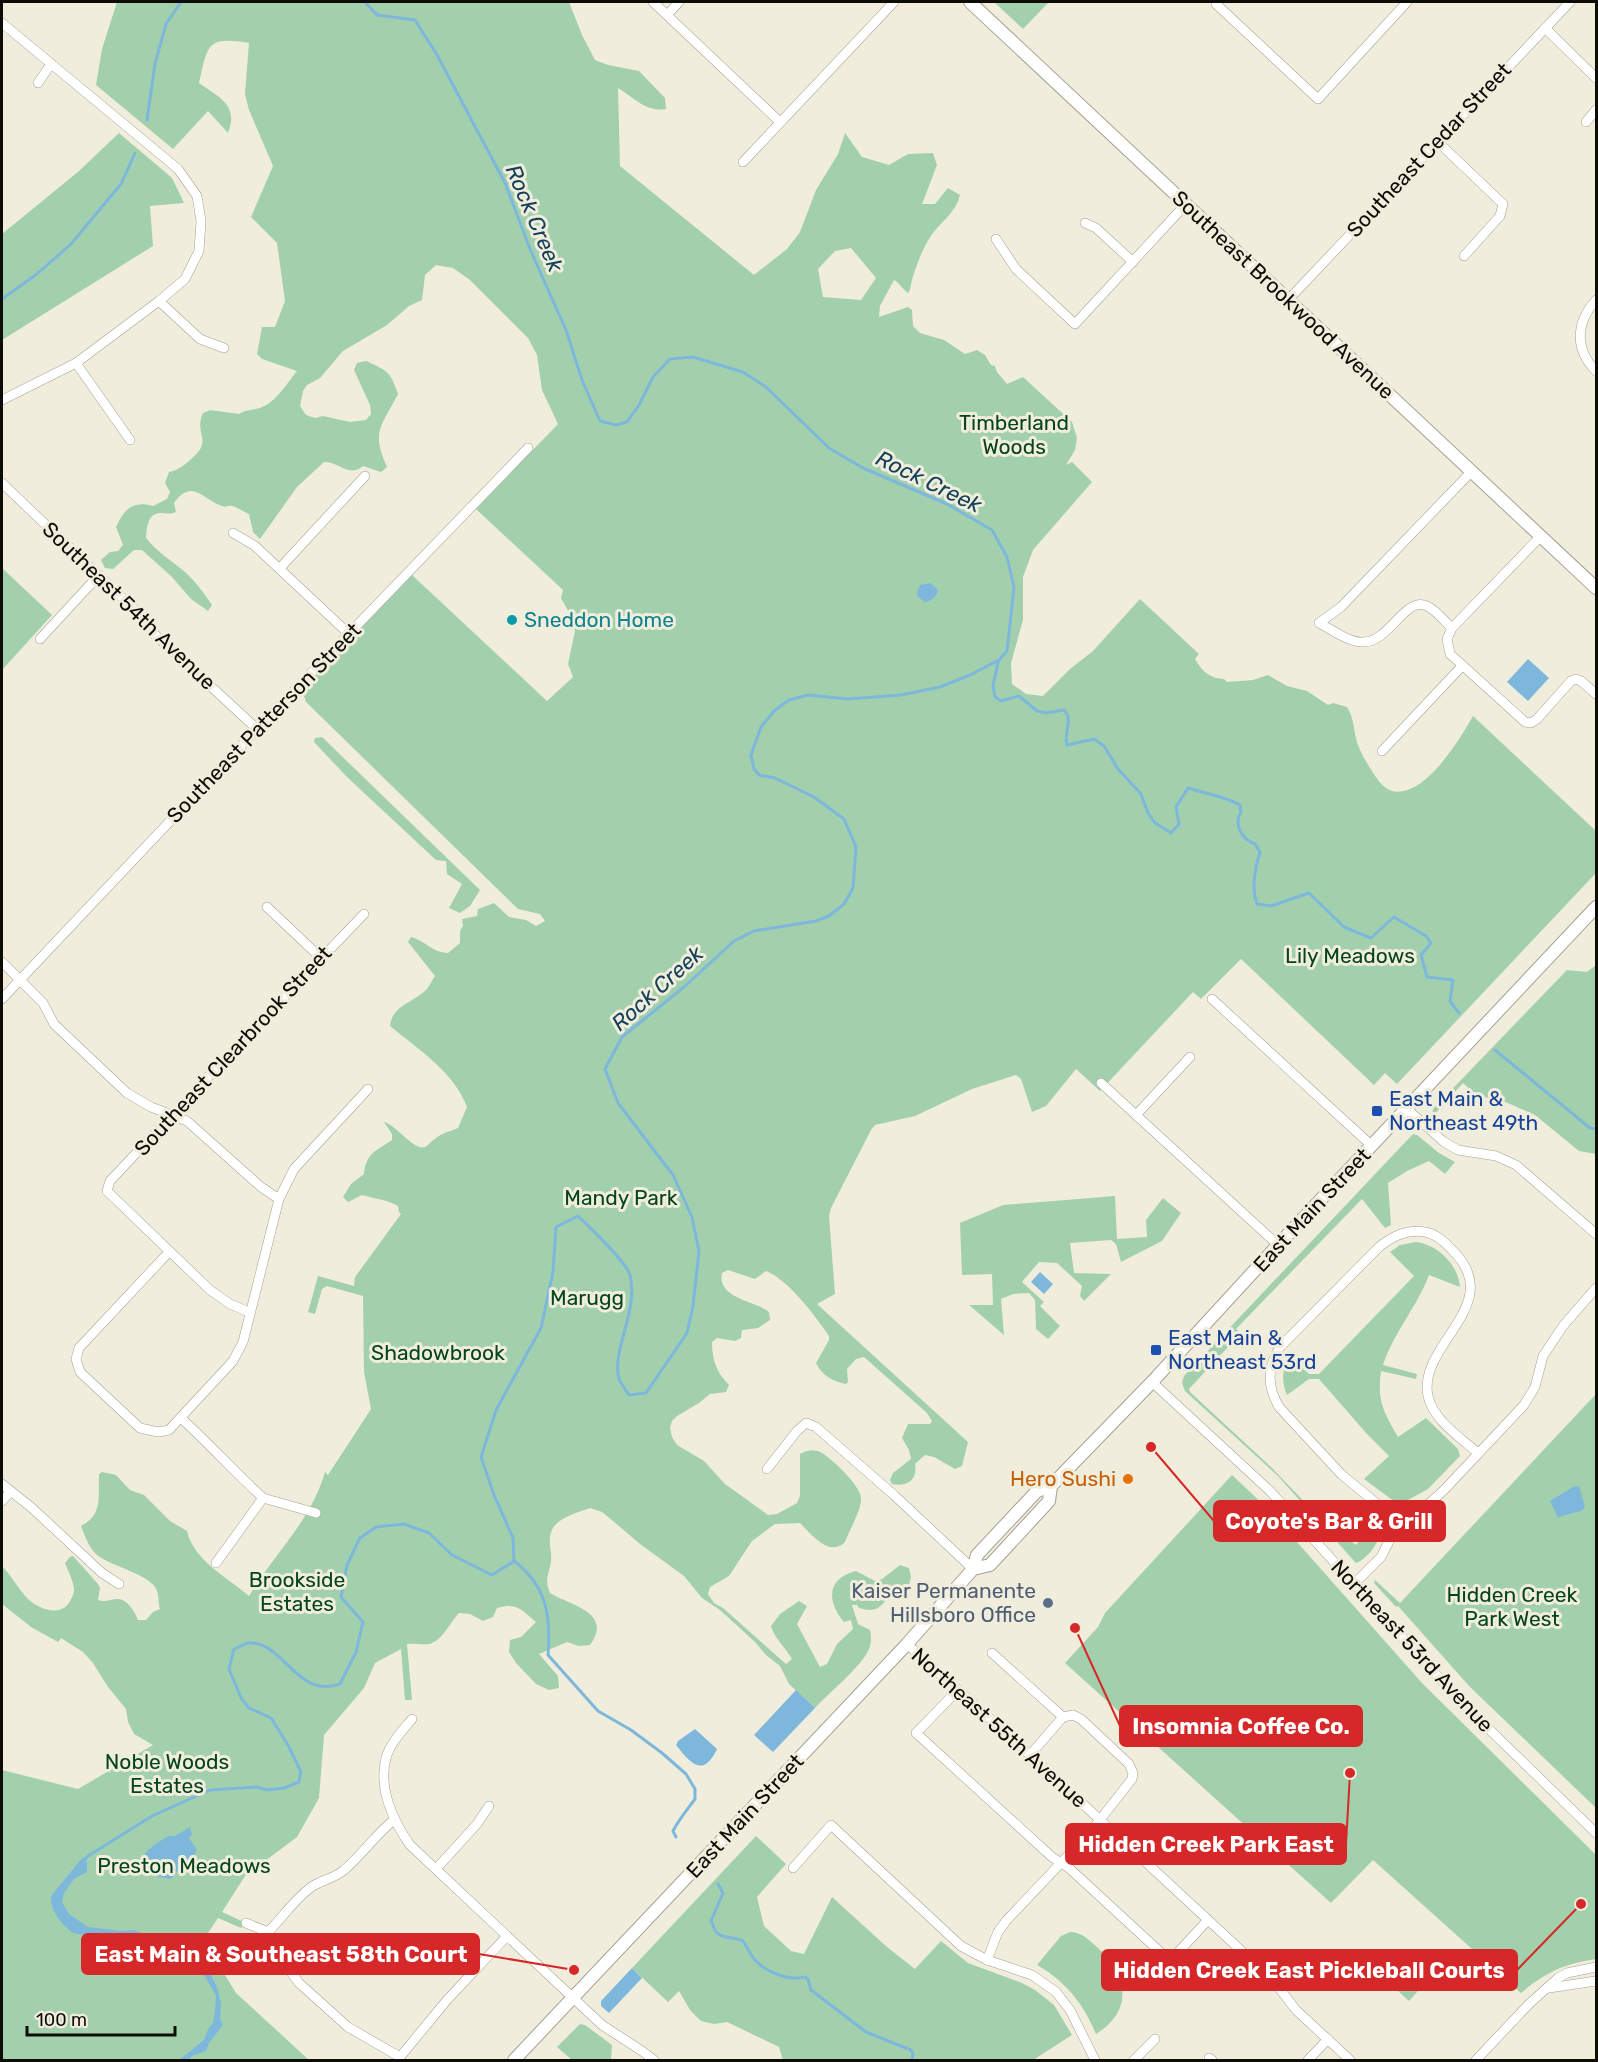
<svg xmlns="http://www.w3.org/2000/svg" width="1598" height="2062" viewBox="0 0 1598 2062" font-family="Rubik,sans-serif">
	<rect width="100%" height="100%" fill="#f1eddc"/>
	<g fill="#a3d0ac" fill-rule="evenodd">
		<path d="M117,2H569L582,35L595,60L608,65L639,71L665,98L666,109C647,113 633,97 618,88L620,166L754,275L787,249L800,232L816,190L838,154L845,133L862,157L889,165L908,154L933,153L937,165L922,204H935L948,188L960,195C956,212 943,220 933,233C923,246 912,275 910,290L908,293C902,289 900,283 894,280L880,306L879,317L908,307L912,310L913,326L920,333L944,340L965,354L977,350L985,355L991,365L995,366L997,372L1007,384L1023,377L1072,422L1077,438L1075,450L1066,465L1072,462L1092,482L1033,550L1023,577V620L1011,663L1012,684L1026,694L1043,696L1070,669L1093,651L1140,599L1199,654L1195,659C1201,670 1210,679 1224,679L1227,682L1253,680L1268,675L1287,686L1307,691L1328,705L1333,703L1347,707C1354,719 1353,725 1356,738C1358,748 1366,762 1372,771C1376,778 1384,789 1392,791C1424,799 1460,739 1473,716L1596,831V873L1397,1084L1385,1073L1374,1085L1241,959L1201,999L1193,992L1100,1091L1076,1069L1046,1106L1032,1112L1021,1079L1016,1075L972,1089L915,1116L875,1125L871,1130L831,1208L829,1216L835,1294L817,1304L968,1442L962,1466L955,1469L934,1457L925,1455L915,1464C918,1480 907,1487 892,1484L890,1480L893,1473L911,1459L909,1450L902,1438L908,1424H930L932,1421L927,1413L864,1357L856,1359L847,1369L848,1382L846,1384C834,1382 821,1375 816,1363L829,1340V1336C815,1316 789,1280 766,1271L755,1279L728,1270L722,1273C717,1299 754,1300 769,1312L770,1320L758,1328L742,1330L741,1338L735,1341L717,1338L712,1342C712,1359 716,1372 729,1385L726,1392L710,1394L699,1403L677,1416L672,1421L670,1428L672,1437L677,1445L704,1461L725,1484L768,1515L777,1514L797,1503L800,1496V1454C806,1451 811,1449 818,1451C829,1455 861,1486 861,1498C862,1509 849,1531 845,1542C830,1558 811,1534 800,1523L775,1524L752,1541L729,1576L710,1587L708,1594L714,1603L723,1608L786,1664L792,1659C785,1647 775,1639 771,1626L780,1614L799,1601L807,1606L797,1624L820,1667L827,1664L837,1644L853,1629L851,1620L844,1622C826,1601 827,1578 856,1571L875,1581L882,1579L900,1565L909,1568L911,1577L909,1585C904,1588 897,1591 892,1595C879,1605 880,1614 859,1608L857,1605H852L858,1624L870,1630C872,1637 871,1647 867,1653C858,1669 829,1693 815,1708L789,1684L780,1666L766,1655L755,1642L720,1610L702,1598L684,1576L640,1544L613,1521L602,1512L590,1508C575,1514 552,1518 550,1537C549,1545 552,1553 551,1561C549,1576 544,1578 550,1593C569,1605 614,1612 590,1645L579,1646L567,1642L539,1654L558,1676L559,1688L549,1690L536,1684L516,1663L509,1652L510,1640L521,1637L536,1622C522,1610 517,1602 497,1608L493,1617L483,1621L470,1614L459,1613C450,1622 444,1638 432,1643C426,1646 415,1643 407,1644L412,1700H405L401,1649L375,1663L364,1688L324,1735L319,1798L297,1837L245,1876L222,1912L244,1922L241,1928L218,1918L198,1948L222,1970L236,1993L309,2060H2V1770L78,1789L153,1745L134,1734L128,1722L126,1709L108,1687L93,1663L83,1652L61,1638L58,1642L31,1627L2,1604V1566C12,1576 18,1589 28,1599C39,1609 59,1617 69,1603C71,1599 74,1595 74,1590C74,1582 68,1571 65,1563L70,1557L73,1556L98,1584L100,1588L98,1600C106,1603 110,1599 118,1599C127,1599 135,1612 138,1620H146L153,1612L160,1609C158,1603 159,1595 157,1591C153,1575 110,1566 97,1555C89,1548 85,1536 81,1526C103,1515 98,1497 99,1474L102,1472L116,1475L130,1490L144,1495L170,1521L187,1531C194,1561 227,1577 249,1596C274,1554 311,1521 325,1472L328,1475L371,1409L364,1372L363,1296L327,1286L322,1289L315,1314L308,1312L318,1276L354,1286L355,1277L401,1214L399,1212L398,1206C386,1199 375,1199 362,1195L348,1202L343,1197L351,1184L364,1174C366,1153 376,1151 392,1140V1134L384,1122C397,1125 413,1151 425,1147C429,1145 432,1140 436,1138C442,1133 451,1131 458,1128L467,1107C454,1072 418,1049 390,1026C392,1005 415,1002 427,989C430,985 432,980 435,976L408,942L411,937C426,941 431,952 448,953L460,943V931L463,926L462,919L477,916L478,909L494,903L509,917L526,920L536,926L545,921L540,914L518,909L306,702L302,690L412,575L547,701L573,677L568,664L575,631L570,614L561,598L563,590L476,509L558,424L542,390L537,355L528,338L470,280L453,268L436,265L425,275L422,300L409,306L387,325L343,351L320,378L307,385L303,391L300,406L306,415L315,418L323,416L350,422L366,420L371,414L370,405L354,370L357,363L366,361C388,371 390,371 398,394C381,427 371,432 387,467L381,472L363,466C349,478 340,462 324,462L297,487L260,539L253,532L249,514C244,512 237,507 232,506C225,505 228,508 222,506C203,500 192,477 174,503L176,512C169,515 167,513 160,513C147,514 147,528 146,538C157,552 172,561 185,572C196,582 204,593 212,605L208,611L191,599L172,577L142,550H134L113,569L105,568L101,560L110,552L118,551L123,545L116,527C124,510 132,500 153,506L167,499L170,492L165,483L169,472C178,470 183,466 190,460C215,440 193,435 203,413L210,410L239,414C247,409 254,411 262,407C276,402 288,382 297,371L262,359L257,354L262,327H275L285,301L277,243L251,217L273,166L249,110L245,94L249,43C206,36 208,45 199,83C220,98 239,105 228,133L208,111L173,149L96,85L102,49ZM851,248L876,278L861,300L823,297L818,269L835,251Z"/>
		<path d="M994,2H1049L1023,29Z"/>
		<path d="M119,133L172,178L184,203L150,206L153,246L2,340V234L79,171Z"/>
		<path d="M2,568L52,615L2,670Z"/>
		<path d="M322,737L480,890L470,906L460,913L449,908L462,884L447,874L446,861L436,860L348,778L314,742L315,738Z"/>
		<path d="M1596,965V1154L1579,1151L1535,1115L1501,1100L1478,1096L1463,1083L1432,1117L1433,1109L1567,970L1587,972Z"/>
		<path d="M1413,1134L1417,1135L1439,1153L1455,1162L1445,1174L1429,1161L1407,1171L1388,1183L1391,1225L1385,1228L1362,1199L1236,1329L1241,1333L1189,1389L1190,1392L1271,1467L1315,1513L1356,1545L1377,1519C1390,1530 1369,1559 1356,1563L1278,1476L1185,1391L1182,1383L1184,1376Z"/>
		<path d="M1115,1196L1117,1239L1147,1237L1146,1220L1163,1198L1181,1213L1162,1241L1121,1262L1116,1244L1111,1240L1070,1243L1074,1273L1111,1274L1084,1301L1080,1296L1082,1286L1057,1263L1039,1262L1022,1282L1044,1302L1040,1306L1060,1326L1048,1339L1036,1329L1035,1300L1029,1293L1013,1294L1001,1299L1004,1335L969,1305H993L992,1274L962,1275L960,1223L1003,1205Z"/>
		<path d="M1416,1242C1438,1245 1458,1264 1460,1287L1429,1275C1417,1307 1394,1332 1383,1365L1417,1374L1416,1379L1381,1371C1377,1401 1383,1411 1398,1437L1426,1418L1458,1449L1460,1456L1428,1489L1399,1505L1364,1479L1389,1456L1367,1434L1319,1379H1309L1287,1395C1281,1381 1282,1368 1290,1356L1309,1374H1319L1414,1276L1390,1252L1400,1245Z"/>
		<path d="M1596,1394V1808L1470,1687L1398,1606L1396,1607L1374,1583L1375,1580L1400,1603Z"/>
		<path d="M1232,1475L1266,1507L1422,1683L1596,1855V1959C1564,1964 1546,1972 1521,1993L1373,1860L1331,1903L1065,1663L1098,1627L1105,1613Z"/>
		<path d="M756,1836L786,1864L757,1897L764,1926L791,1951L804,1954L832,1897L887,1947L915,1969L941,1941L968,1963L1022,1983L1035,1990L1054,2005L1072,2035L1033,2060H783L779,2047L727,2022L714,2024L701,2021L690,2010L679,1991L668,2002L632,1968Z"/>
		<path d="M1070,1932C1082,1932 1089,1940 1098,1948C1127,1975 1135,2010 1096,2034C1083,2003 1066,1982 1037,1965L1061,1936Z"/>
		<path d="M1406,1980L1418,1991L1409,2001L1397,1990Z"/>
		<path d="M580,2024L585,2025L612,2045L611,2060H572L557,2047Z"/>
	</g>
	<g fill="#7db7dc">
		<path d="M930,583L938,590C937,596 932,601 925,602L918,597L917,593L920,585Z"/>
		<path d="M1528,659L1549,678L1528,701L1507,682Z"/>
		<path d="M1040,1272L1053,1284L1044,1294L1031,1282Z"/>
		<path d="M1579,1486L1585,1507L1581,1511L1558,1517L1550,1501L1573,1487Z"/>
		<path d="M796,1690L815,1708L773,1752L754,1735Z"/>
		<path d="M695,1729L717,1749C703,1778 691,1764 676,1745L678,1741Z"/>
		<path d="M190,1827L192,1834L189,1838L197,1850L191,1860L180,1865L175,1875L170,1879L141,1873L136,1867L138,1861L143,1859L146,1852L154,1845L168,1836H175Z"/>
		<path d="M83,1857L87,1862V1872L74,1879L64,1893L62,1902L69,1914L88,1927L121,1931L134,1930L190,1951L205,1964L217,1987L221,2003L220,2019L223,2025L209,2043L206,2051L192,2056L189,2060H176L183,2057L204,2040L208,2029L213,2023L215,2011L216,1996L205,1976L186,1956L179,1953L73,1933C62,1925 50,1911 51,1896Z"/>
		<path d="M632,1968L642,1978L609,2013L601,2006V2001Z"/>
	</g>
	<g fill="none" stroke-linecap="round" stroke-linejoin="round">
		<g stroke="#7db7dc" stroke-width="3">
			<path d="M365,2L377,15L415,20L437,55L505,183L530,249L566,330L582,380L600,421L616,425L627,422L639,405L653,377L670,359L693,357L743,372L766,387L829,448L863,468L947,504L992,530L1007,557L1014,587L1007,651L999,660L970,675L940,687L901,695L848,699L808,695L789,700L774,711L761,727L751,755L754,769L759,775L775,778L814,797L844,819L856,847L853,888L844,904L829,916L816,921L754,931L734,941L684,987L622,1037L605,1069L618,1103L673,1175L692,1217L699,1251L693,1306L687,1333L646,1393L629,1395C626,1390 621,1384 619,1379C611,1351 639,1311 630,1275C626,1261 590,1228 578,1216L556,1227L553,1272L541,1328L496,1410L481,1457L494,1495L513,1538L514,1561"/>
			<path d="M147,120L155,64L166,24L181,2"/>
			<path d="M2,299L37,274L71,244L121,184L135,153"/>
			<path d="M998,662L993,686L995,697L1001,701L1019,696L1037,711L1046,713L1064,710C1074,720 1063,733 1067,745L1094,739L1104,746L1118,769L1141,794L1148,813L1155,823L1171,833L1179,824L1176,807L1188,788C1206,794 1224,796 1240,805L1241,812C1233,825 1242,839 1255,844L1260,852C1255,868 1251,888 1257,904L1271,906L1309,893L1344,927L1371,938L1394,917L1426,936L1431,943L1421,955L1427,977L1453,980L1450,1001L1459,1013"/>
			<path d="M1495,1050L1590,1128L1596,1129"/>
			<path d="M514,1561C547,1586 551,1616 548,1655L598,1711L631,1730L662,1753L686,1774L695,1789V1799C687,1810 679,1819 673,1831L676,1837"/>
			<path d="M84,1861L88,1856L152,1816L210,1790L256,1787L267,1790L284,1788L299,1782L301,1772L288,1745L271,1718L249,1708L241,1698L229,1669L234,1649C238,1648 244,1644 248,1643C284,1640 295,1699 340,1684L356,1652L363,1622L341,1597L347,1565L360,1538L376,1527L404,1524L429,1533L452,1555L492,1575L513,1562"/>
			<path d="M718,1884L723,1893L711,1921L716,1932L722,1936L742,1940C747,1946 750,1955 756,1961C767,1973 790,1981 805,1977L808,1979L811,1990L866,2032L911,2050L913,2054L912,2060"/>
		</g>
		<defs>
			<g id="minor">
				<path d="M653,2L780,122"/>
				<path d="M1216,4L1318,99L1407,2"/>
				<path d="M667,15L679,2"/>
				<path d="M2,23L178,169L197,196L201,221L199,251L185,279L159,301L76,363L2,400"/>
				<path d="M1545,28L1596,78"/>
				<path d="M38,83L51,64"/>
				<path d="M1586,122L1596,110"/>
				<path d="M1438,142L1503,204L1500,216L1464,256"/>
				<path d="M743,162L894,2"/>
				<path d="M1085,223L1096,228L1133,262"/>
				<path d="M996,239L1016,269L1075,324L1186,204"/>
				<path d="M1289,299L1570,2"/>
				<path d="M1596,300C1576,322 1574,349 1596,371"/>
				<path d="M159,301L200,339L224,348"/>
				<path d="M76,363L130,440"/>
				<path d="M2,483L133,608L151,631L257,729"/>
				<path d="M233,533L255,546L349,634"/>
				<path d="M1541,536L1452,628L1447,639L1450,654L1525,722L1531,723L1537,719L1571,681L1576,679L1581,681L1596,694"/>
				<path d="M280,568L365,476"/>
				<path d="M1452,628C1444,621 1437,611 1427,606C1405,595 1389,644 1362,642C1348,642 1331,629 1319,623L1341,607L1472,471"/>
				<path d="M40,639L99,575"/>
				<path d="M1382,751L1462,666"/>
				<path d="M267,907L321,958"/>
				<path d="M2,962L43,1003L54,1024L127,1093L151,1107L187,1121L261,1187L279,1199"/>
				<path d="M2,999L257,729L528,448"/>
				<path d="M1212,999L1372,1146"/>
				<path d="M1101,1083L1278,1245"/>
				<path d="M1407,1109L1444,1142L1458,1150L1496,1156L1516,1165L1596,1234"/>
				<path d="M1136,1115L1190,1057"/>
				<path d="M169,1252L79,1348L76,1359L80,1372L140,1428L158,1432L169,1430L233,1361L243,1342L279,1199L294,1169L368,1089"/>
				<path d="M249,1312L230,1304L210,1290L107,1191L110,1181L158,1130L176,1115L202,1083L364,914"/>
				<path d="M1152,1382L1270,1491L1459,1700L1596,1833"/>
				<path d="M181,1418C209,1444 235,1472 263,1498"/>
				<path d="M767,1469L797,1431L806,1423L816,1427L894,1495L973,1569"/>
				<path d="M2,1484L32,1508L102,1573L119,1584"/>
				<path d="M2,1501L10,1492"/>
				<path d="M1399,1522L1341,1474L1279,1407C1267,1386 1267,1368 1280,1347L1379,1247C1393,1236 1406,1229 1425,1232C1437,1234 1446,1243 1454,1252C1506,1305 1417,1345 1428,1396C1433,1420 1461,1438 1478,1453"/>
				<path d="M216,1563L263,1498L316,1513"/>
				<path d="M1354,1584L1381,1557L1399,1522L1431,1502L1445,1489L1524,1405L1535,1387L1543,1356L1563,1326L1596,1288"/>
				<path d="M907,1644L1030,1755L1273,1980L1296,2010L1350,2060"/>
				<path d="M992,1653L1063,1717"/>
				<path d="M958,1690L916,1733L1052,1857L1069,1868L1170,1961"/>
				<path d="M412,1719C403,1730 390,1743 386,1758C378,1788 393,1821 410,1845L602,2025L642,2051L654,2060"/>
				<path d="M793,1868L831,1825L961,1946L987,1960L1032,1975L1056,1992L1070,2010L1095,2060"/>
				<path d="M436,1869L477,1824L489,1806"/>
				<path d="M246,1923L268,1932L290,1971L299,1983L348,2027L400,2057L447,2000L507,1936"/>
				<path d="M268,1932C282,1918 294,1900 310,1888C320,1880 334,1879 344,1870C362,1855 375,1835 394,1820"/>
				<path d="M987,1960L998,1932L1006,1921L1092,1830L1132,1779L1133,1773L1129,1764L1081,1719L1073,1715L1063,1717L1030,1755"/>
				<path d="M1158,1974L1208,1920"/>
				<path d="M1549,1988L1596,1981"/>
				<path d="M1209,2058L1212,2060"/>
				<path d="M1134,2060L1155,2039"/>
				<path d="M1308,2060L1328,2039"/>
				<path d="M1476,2060L1529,2004L1558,1978L1567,1973L1596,1967"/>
			</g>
			<g id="major">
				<path d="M970,2L1596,588"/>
				<path d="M973,1569L990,1565L1049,1501L1051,1486"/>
				<path d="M514,2060L907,1644L973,1569L977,1555L1037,1491L1051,1486L1152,1382L1278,1245L1596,907"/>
			</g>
		</defs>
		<use href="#minor" stroke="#a5a192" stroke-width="10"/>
		<use href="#major" stroke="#a5a192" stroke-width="14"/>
		<use href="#minor" stroke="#fff" stroke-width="9"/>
		<use href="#major" stroke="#fff" stroke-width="12"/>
	</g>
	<circle fill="#0f9aa8" stroke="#f1eddc" stroke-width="2" cx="512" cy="620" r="6"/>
	<g fill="#1a4fb4" stroke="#f1eddc" stroke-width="2">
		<rect x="1371" y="1105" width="12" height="12" rx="3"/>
		<rect x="1150" y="1344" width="12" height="12" rx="3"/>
	</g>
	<circle fill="#e8710a" stroke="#f1eddc" stroke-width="2" cx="1128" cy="1479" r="6"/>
	<circle fill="#5c6f8a" stroke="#f1eddc" stroke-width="2" cx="1048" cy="1603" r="6"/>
	<g text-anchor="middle" stroke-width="6" stroke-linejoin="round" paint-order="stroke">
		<g font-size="21" fill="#0e0c07" stroke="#f1eddc">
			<text transform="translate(1429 150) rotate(-47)" y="7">Southeast Cedar Street</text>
			<text transform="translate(1283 295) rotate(43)" y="7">Southeast Brookwood Avenue</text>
			<text transform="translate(129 606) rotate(44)" y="7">Southeast 54th Avenue</text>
			<text transform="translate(264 723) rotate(-46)" y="7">Southeast Patterson Street</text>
			<text transform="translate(233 1051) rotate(-47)" y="7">Southeast Clearbrook Street</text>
			<text transform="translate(1312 1210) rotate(-47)" y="7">East Main Street</text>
			<text transform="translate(1412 1646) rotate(47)" y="7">Northeast 53rd Avenue</text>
			<text transform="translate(999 1728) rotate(42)" y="7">Northeast 55th Avenue</text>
			<text transform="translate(745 1816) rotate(-47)" y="7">East Main Street</text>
		</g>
		<g font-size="21" fill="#03441e" stroke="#f1eddc">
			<text x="1014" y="430">Timberland<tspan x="1014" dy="24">Woods</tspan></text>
			<text x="1350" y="963">Lily Meadows</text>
			<text x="621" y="1205">Mandy Park</text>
			<text x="587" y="1305">Marugg</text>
			<text x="438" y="1360">Shadowbrook</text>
			<text x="297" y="1587">Brookside<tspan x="297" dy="24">Estates</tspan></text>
			<text x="1512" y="1602">Hidden Creek<tspan x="1512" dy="24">Park West</tspan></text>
			<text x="167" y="1769">Noble Woods<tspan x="167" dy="24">Estates</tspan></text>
			<text x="184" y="1873">Preston Meadows</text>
		</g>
		<g font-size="21" fill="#0d838f" stroke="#f1eddc" text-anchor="start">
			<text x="524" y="627">Sneddon Home</text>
		</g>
		<g font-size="21" fill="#164399" stroke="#f1eddc" text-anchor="start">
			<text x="1389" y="1106">East Main &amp;<tspan x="1389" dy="24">Northeast 49th</tspan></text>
			<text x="1168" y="1345">East Main &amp;<tspan x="1168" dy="24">Northeast 53rd</tspan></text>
		</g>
		<g font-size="21" fill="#c56008" stroke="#f1eddc" text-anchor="end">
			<text x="1116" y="1486">Hero Sushi</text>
		</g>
		<g font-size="21" fill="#4e5e75" stroke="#f1eddc" text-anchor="end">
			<text x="1036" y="1598">Kaiser Permanente<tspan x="1036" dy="24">Hillsboro Office</tspan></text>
		</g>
		<g font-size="22" font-style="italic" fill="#13415b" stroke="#f1eddc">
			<text transform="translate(535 218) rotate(67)" y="8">Rock Creek</text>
			<text transform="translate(929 481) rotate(26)" y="8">Rock Creek</text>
			<text transform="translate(657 988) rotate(-42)" y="8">Rock Creek</text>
		</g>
	</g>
	<path fill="none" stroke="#d62828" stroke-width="2" d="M1151 1447L1214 1521M1075 1628L1120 1726M1350 1773L1346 1844M574 1970L479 1954M1581 1904L1517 1970"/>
	<g fill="#d62828" stroke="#f1eddc" stroke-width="2">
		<circle cx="1151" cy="1447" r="6"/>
		<circle cx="1075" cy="1628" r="6"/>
		<circle cx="1350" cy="1773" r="6"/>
		<circle cx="574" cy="1970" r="6"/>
		<circle cx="1581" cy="1904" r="6"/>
	</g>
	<g fill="#d62828" stroke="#d62828" stroke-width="2">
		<rect x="1214" y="1501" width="231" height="40" rx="6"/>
		<rect x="1120" y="1706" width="242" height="40" rx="6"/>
		<rect x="1066" y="1824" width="280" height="40" rx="6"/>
		<rect x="82" y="1934" width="397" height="40" rx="6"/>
		<rect x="1102" y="1950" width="415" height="40" rx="6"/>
	</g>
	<g font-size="22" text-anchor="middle" font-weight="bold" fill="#fff">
		<text x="1329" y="1529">Coyote's Bar &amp; Grill</text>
		<text x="1241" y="1734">Insomnia Coffee Co.</text>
		<text x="1206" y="1852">Hidden Creek Park East</text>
		<text x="281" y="1962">East Main &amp; Southeast 58th Court</text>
		<text x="1309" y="1978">Hidden Creek East Pickleball Courts</text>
	</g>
	<rect width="1598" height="2062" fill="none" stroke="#0e0c07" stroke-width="6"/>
	<path d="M27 2026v9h148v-9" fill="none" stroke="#0e0c07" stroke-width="3"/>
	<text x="36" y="2026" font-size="18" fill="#0e0c07" stroke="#f1eddc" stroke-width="4.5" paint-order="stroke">100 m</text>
</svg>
